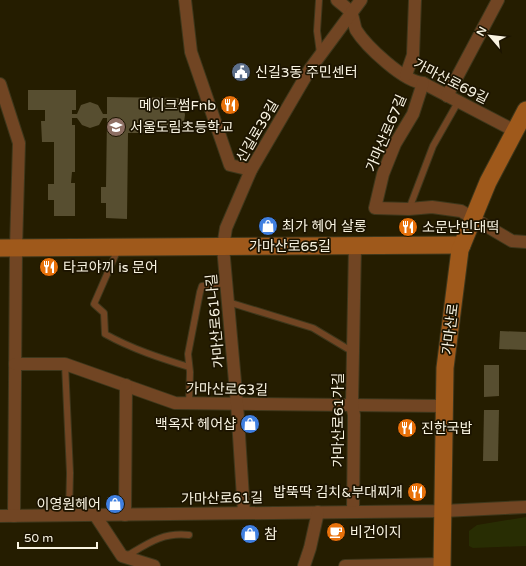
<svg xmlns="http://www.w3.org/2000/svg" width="526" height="566" viewBox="0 0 526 566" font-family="'Varela Round','Noto Sans KR',sans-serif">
	<rect width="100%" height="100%" fill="#251d00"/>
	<path fill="#282d03" d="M526,517V546L473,548L469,546V531L477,525Z"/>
	<g fill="#574e30">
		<path d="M28,90H76V110H72V114H77L81,105L90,102L98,105L103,114H107V97L180,98V103H183L185,115L183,128H179V133H128L127,219L106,218V203H101V187H106L107,118H103L99,125L90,128L82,125L77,118H72V125H75V172H72L71,183H75V216H54V200H48V184H54V142H42L41,121H45V110H28Z"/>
		<path d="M500,331L526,332V350L499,349Z"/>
		<path d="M484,365H499V396L484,397Z"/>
		<path d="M484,410H499L498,461H483Z"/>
	</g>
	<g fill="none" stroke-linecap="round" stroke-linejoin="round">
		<defs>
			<g id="lane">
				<path d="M319,0L317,31L320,53"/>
				<path d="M409,209L433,146L458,102"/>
				<path d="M118,249L94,304L104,313L105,334C132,349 160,358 189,367"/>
				<path d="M228,302L313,328L353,352"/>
				<path d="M65,364L70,473L69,515"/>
				<path d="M189,404L190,372L188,354L200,292L202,286L227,283"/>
				<path d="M125,557C147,544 162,532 189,535"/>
			</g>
			<g id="street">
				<path d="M185,0L191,52L230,165L251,170"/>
				<path d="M337,0C341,4 350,9 352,15C354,20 354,25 356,30C366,46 404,82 423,83L515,131"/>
				<path d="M406,75L413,55L415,0"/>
				<path d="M423,83L413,114L395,144L383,174L375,208L409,209L432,207L461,211L512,241L526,242"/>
				<path d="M0,84L19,143L16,248L14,516"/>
				<path d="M447,96L498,0"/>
				<path d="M15,364H65L175,403L445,406"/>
				<path d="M353,512L354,415L352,405L355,246"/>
				<path d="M244,513L237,404L223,247L226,228L251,170L310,69L361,0"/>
				<path d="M95,515L122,556L154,566"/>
				<path d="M125,515L126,385"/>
				<path d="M0,516L443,511L526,507"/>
				<path d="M304,566L310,548L318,512"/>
				<path d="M345,566L442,564"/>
			</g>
			<g id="secondary">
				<path d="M0,248L462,245"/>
				<path d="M442,566L445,368L460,250L488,182L526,110"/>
			</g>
		</defs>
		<use href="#lane" stroke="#3e371b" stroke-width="8"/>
		<use href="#street" stroke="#3e371b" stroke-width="14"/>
		<use href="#secondary" stroke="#3e371b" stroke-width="19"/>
		<use href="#lane" stroke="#714523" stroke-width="6"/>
		<use href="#street" stroke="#714523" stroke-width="12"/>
		<use href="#secondary" stroke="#9f591b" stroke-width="17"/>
	</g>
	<defs>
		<symbol id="civic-disc" viewBox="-11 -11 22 22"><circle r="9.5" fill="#5c6f8a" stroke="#1c1400"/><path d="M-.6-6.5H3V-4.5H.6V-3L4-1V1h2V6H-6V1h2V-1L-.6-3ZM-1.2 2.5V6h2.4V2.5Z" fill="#fff"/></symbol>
		<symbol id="restaurant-disc" viewBox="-11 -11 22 22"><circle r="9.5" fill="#e8710a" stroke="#1c1400"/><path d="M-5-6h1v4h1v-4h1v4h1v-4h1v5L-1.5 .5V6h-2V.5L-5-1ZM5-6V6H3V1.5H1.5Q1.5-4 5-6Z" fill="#fff"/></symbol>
		<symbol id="school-disc" viewBox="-11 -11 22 22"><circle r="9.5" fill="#8d6e63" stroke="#1c1400"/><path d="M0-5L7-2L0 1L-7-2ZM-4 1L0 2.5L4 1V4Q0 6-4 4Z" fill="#fff"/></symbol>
		<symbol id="shop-disc" viewBox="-11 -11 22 22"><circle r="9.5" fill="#3f7fe0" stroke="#1c1400"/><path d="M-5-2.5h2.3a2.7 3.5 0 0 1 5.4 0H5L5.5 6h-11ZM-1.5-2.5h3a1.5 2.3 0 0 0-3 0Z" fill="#fff"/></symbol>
		<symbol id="cafe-disc" viewBox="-11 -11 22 22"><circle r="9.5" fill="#e8710a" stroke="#1c1400"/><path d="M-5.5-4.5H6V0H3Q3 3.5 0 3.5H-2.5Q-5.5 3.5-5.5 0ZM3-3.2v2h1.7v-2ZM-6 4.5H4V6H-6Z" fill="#fff"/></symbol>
	</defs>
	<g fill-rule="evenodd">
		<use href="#civic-disc" x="230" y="61" width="22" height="22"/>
		<use href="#restaurant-disc" x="219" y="94" width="22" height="22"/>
		<use href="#school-disc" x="105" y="116" width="22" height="22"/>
		<use href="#shop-disc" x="257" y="215" width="22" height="22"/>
		<use href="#restaurant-disc" x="397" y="216" width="22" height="22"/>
		<use href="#restaurant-disc" x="38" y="256" width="22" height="22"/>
		<use href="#shop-disc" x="239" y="413" width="22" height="22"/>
		<use href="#restaurant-disc" x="396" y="417" width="22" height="22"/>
		<use href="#restaurant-disc" x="406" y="481" width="22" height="22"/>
		<use href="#shop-disc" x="104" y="493" width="22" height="22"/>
		<use href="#cafe-disc" x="325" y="521" width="22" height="22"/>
		<use href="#shop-disc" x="239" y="523" width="22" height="22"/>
	</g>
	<g text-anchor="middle" stroke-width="3.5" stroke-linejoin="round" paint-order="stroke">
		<g font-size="14" fill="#f9f4e2" stroke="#1c1400" text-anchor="start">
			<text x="255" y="77">신길3동 주민센터</text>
			<text x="216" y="110" text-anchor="end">메이크썸Fnb</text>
			<text x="130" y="132">서울도림초등학교</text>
			<text x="282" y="231">최가 헤어 살롱</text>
			<text x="422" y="232">소문난빈대떡</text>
			<text x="63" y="272">타코야끼 is 문어</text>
			<text x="236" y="429" text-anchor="end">백옥자 헤어샵</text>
			<text x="421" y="433">진한국밥</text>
			<text x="403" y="497" text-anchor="end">밥뚝딱 김치&amp;부대찌개</text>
			<text x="101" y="509" text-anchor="end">이영원헤어</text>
			<text x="350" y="537">비건이지</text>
			<text x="264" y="539">참</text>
		</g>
		<g font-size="14" fill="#f9f4e2" stroke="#1c1400">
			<text transform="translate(451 81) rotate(27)" y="5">가마산로69길</text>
			<text transform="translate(257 131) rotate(-60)" y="5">신길로39길</text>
			<text transform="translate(386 133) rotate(-67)" y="5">가마산로67길</text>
			<text x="290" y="251">가마산로65길</text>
			<text transform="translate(215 321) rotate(-95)" y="5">가마산로61나길</text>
			<text transform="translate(450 329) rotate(-83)" y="5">가마산로</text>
			<text transform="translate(227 389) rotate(1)" y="5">가마산로63길</text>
			<text transform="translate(338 420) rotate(-90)" y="5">가마산로61가길</text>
			<text transform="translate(222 498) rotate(-1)" y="5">가마산로61길</text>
		</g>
	</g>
	<g transform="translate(490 36) rotate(298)" stroke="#1c1400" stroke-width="3" paint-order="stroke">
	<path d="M0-3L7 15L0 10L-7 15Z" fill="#f9f4e2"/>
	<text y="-6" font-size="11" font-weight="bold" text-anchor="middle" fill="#f9f4e2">N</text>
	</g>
	<path d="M18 542v6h79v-6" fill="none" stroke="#f9f4e2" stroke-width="2"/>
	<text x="24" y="542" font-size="12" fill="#f9f4e2" stroke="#1c1400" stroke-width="3" paint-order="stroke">50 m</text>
</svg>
